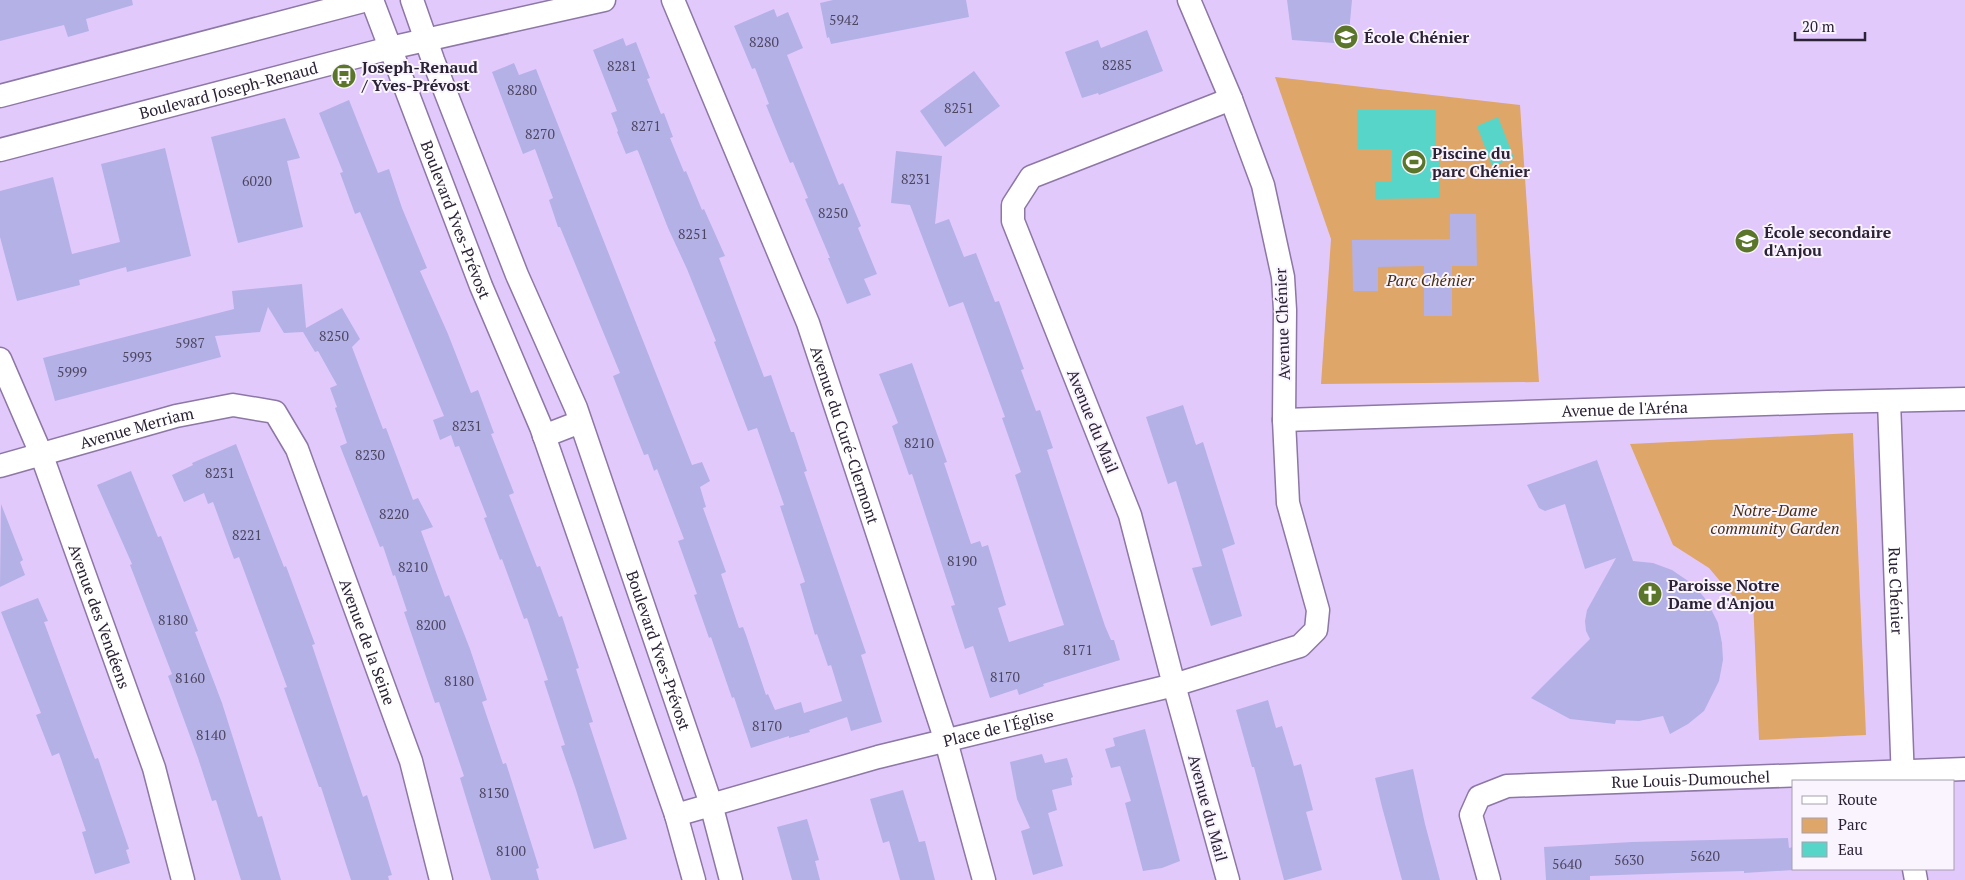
<svg xmlns="http://www.w3.org/2000/svg" width="1965" height="880" viewBox="0 0 1965 880" font-family="'PT Serif',serif">
	<rect width="100%" height="100%" fill="#e2c9fc"/>
	<g fill="#dfa669">
		<path d="M1275,77L1520,105L1539,382L1321,384L1331,239Z"/>
		<path d="M1853,433L1866,735L1759,740L1753,600H1736L1709,568L1673,545L1630,444Z"/>
	</g>
	<g fill="#58d5c9">
		<path d="M1357,110H1436V160H1440V198L1375,199V182L1392,181V149H1358Z"/>
		<path d="M1498,117L1514,158L1492,166L1477,126Z"/>
	</g>
	<g fill="#b4b1e6">
		<path d="M0,0H132L133,5L86,19L89,31L68,37L64,25L0,41Z"/>
		<path d="M833,0H966L969,17L831,44L829,37L827,38L820,3Z"/>
		<path d="M1287,0H1352L1348,44L1292,40Z"/>
		<path d="M774,9L777,17L788,12L803,48L787,55L839,185L843,183L861,226L858,228L877,274L864,279L871,295L847,304L828,258H830L805,199L808,198L793,162L790,163L775,127L766,105L769,104L755,68L752,69L734,26Z"/>
		<path d="M1147,30L1163,71L1099,95L1098,93L1082,98L1065,52L1098,40L1101,48Z"/>
		<path d="M623,38L626,46L636,42L650,78L647,79L661,114L664,113L673,137L670,138L684,172L686,171L702,210L704,209L725,256L719,258L764,377L771,375L791,432H794L807,471L804,472L866,653L861,655L882,722L851,731L847,717L809,730L810,732L789,738V736L751,748L734,697L732,698L711,637L709,638L694,595L697,594L678,541L684,539L657,469L654,471L648,454L644,455L625,407L613,376L620,373L560,227H558L549,200L553,198L535,149L523,154L492,72L514,63L519,75L536,69L692,465L702,462L710,481L700,487L706,507L703,508L726,572L721,574L739,628L743,627L746,635L766,695L768,694L775,710L801,702L804,713L842,701L831,665L828,666L817,634L815,635L800,584L805,582L780,506L784,505L757,428L748,431L714,342L716,341L687,269L668,228L638,151L637,150L626,154L617,132L618,131L611,113L617,111L593,50Z"/>
		<path d="M974,71L1000,106L945,147L920,111Z"/>
		<path d="M349,100L378,173L389,169L402,208L427,268L420,271L448,334L471,393L478,390L494,433L491,434L514,493L509,495L537,567L540,566L559,617L562,616L579,668L576,669L593,722L589,723L627,839L594,849L576,790L561,746L565,745L544,681L548,680L527,618L524,619L502,559L500,560L484,518L487,517L459,446L455,447L451,435L440,440L433,420L444,416L360,212L355,214L340,173L343,172L319,113Z"/>
		<path d="M285,118L300,158L287,161L303,227L238,243L211,137Z"/>
		<path d="M165,148L191,256L127,272L126,267L79,280L80,285L17,301L0,237V191L53,177L72,254L120,242L101,164Z"/>
		<path d="M896,151L942,156L935,224L949,219L964,257L976,253L995,302L999,301L1024,369L1021,370L1036,411L1040,410L1053,448L1047,450L1105,626L1111,640H1114L1120,660L1043,684L1044,686L1019,695L1017,689L990,698L973,646L965,649L951,606L955,605L912,474L909,475L892,426L898,423L879,374L912,363L947,462L944,463L971,544L980,541L982,547L988,545L1006,605L998,608L1009,642L1064,625L1015,475L1021,472L1002,418L1005,417L963,302L949,307L910,205L891,203Z"/>
		<path d="M1450,214H1476L1477,266H1452V316H1424V266L1378,267V291H1353L1352,240L1450,239Z"/>
		<path d="M302,284L306,328L342,308L360,339L352,347L383,429L386,428L413,500L418,498L433,527L421,531L445,597L449,595L470,649L487,700L482,702L503,764L506,763L539,868L536,869L539,880H491L460,778L464,776L439,702L435,703L404,612L407,611L395,575L393,576L383,546L380,547L340,446L347,443L335,408L337,407L330,388L337,385L318,351L315,352L303,332L284,333L268,307L260,332L215,336L221,357L55,401L43,358L234,309L232,291Z"/>
		<path d="M1183,405L1196,445L1203,442L1235,544L1222,549L1242,616L1211,626L1192,568L1202,566L1176,481L1168,484L1146,417Z"/>
		<path d="M236,444L284,567L286,566L315,644L312,645L363,797L367,795L392,875L388,876L389,880H351L321,787H319L284,688L287,687L239,557L234,559L213,502L208,504L204,493L184,502L172,475L193,465L192,463Z"/>
		<path d="M1597,460L1633,561L1653,563L1672,570L1694,585L1707,601L1718,623L1722,643L1723,660L1719,681L1704,711L1688,724L1670,734L1663,716L1639,721L1616,720L1615,724L1570,719L1531,698L1590,639L1586,631L1585,621L1587,610L1616,558L1585,569L1565,504L1545,511L1539,508L1527,485Z"/>
		<path d="M131,471L158,537L161,536L198,631L195,632L222,703L258,817L262,816L281,880H241L216,800L212,801L198,758L168,676L172,674L130,565L132,564L97,485Z"/>
		<path d="M1,504L23,560L20,562L25,575L0,587Z"/>
		<path d="M38,598L48,621L44,622L95,759L98,758L129,849L126,850L130,863L95,874L82,832L86,831L59,753L52,756L36,715L41,713L1,612Z"/>
		<path d="M1268,700L1276,728L1282,726L1294,766L1301,764L1313,810L1306,812L1322,870L1286,880H1284L1254,767H1252L1236,710Z"/>
		<path d="M1145,729L1180,861L1162,868L1143,871L1125,803L1131,801L1120,766L1111,768L1105,749L1115,746L1113,738Z"/>
		<path d="M1042,754L1045,763L1067,758L1073,777L1071,778L1072,785L1052,790L1057,810L1048,813L1063,866L1033,875L1021,831L1030,828L1017,799L1010,762Z"/>
		<path d="M1413,769L1425,824L1440,880H1402L1382,807L1375,778Z"/>
		<path d="M903,790L919,842L925,841L935,880H900L889,841L883,843L870,799Z"/>
		<path d="M807,819L819,860L815,861L820,880H792L777,827Z"/>
		<path d="M1788,838L1789,848L1793,847L1794,870L1744,873V871L1677,873L1590,876V880H1546L1544,847L1632,842Z"/>
	</g>
	<g fill="none" stroke-linecap="round" stroke-linejoin="round">
		<defs>
			<g id="minor">
				<path id="s1" d="M372,0L481,286L541,427L676,815L694,880"/>
				<path id="s2" d="M412,0L433,60L517,275L576,408L711,804L731,880"/>
				<path id="s3" d="M673,0L808,323L946,741L984,880"/>
				<path d="M0,96L367,0"/>
				<path id="s4" d="M0,150L390,48L604,0"/>
				<path id="s5" d="M0,359L42,456L154,768L183,880"/>
				<path id="s6" d="M1889,401L1903,781"/>
				<path id="s7" d="M1284,420L1828,402L1965,399"/>
				<path d="M544,436L580,422"/>
				<path id="s8" d="M0,466L176,416L233,405L275,412L297,449L411,761L441,880"/>
				<path id="s9" d="M676,815L878,757L1174,685L1300,646L1316,630L1318,610L1288,503L1284,420L1285,310L1283,277L1263,185L1231,99L1189,0"/>
				<path d="M1914,869L1916,880"/>
				<path d="M1228,880L1174,685L1130,515L1013,221V205L1031,177L1231,99"/>
				<path id="s10" d="M1489,880L1471,815L1479,797L1507,786L1965,769"/>
			</g>
		</defs>
		<use href="#minor" stroke="#8d77a5" stroke-width="25"/>
		<use href="#minor" stroke="#fff" stroke-width="22"/>
	</g>
	<defs>
		<symbol id="school-disc" viewBox="-11 -11 22 22"><circle r="9.5" fill="#5b762a" stroke="#f9f4fe"/><path d="M0-5L7-2L0 1L-7-2ZM-4 1L0 2.5L4 1V4Q0 6-4 4Z" fill="#fff"/></symbol>
		<symbol id="bus-disc" viewBox="-11 -11 22 22"><circle r="9.5" fill="#5b762a" stroke="#f9f4fe"/><path d="M-5-6H5V4H4V6H2V4H-2V6H-4V4H-5ZM-3.5-4V0h7V-4ZM-3.5 1.2v1.5H-2V1.2ZM2 1.2v1.5H3.5V1.2Z" fill="#fff"/></symbol>
		<symbol id="stadium-disc" viewBox="-11 -11 22 22"><circle r="9.5" fill="#5b762a" stroke="#f9f4fe"/><path d="M0-5a6.5 5 0 1 0 0 10a6.5 5 0 1 0 0-10ZM-3.5-1.8h7v3.6h-7Z" fill="#fff"/></symbol>
		<symbol id="church-disc" viewBox="-11 -11 22 22"><circle r="9.5" fill="#5b762a" stroke="#f9f4fe"/><path d="M-1.2-6h2.4v3.5h3.3v2.4h-3.3V6h-2.4V-.1h-3.3v-2.4h3.3Z" fill="#fff"/></symbol>
	</defs>
	<g fill-rule="evenodd">
		<use href="#school-disc" x="1332" y="23" width="28" height="28"/>
		<use href="#bus-disc" x="330" y="62" width="28" height="28"/>
		<use href="#stadium-disc" x="1400" y="148" width="28" height="28"/>
		<use href="#school-disc" x="1733" y="227" width="28" height="28"/>
		<use href="#church-disc" x="1636" y="580" width="28" height="28"/>
	</g>
	<g text-anchor="middle" stroke-width="4" stroke-linejoin="round" paint-order="stroke">
		<g font-size="14" fill="#4d4661">
			<text x="844" y="25">5942</text>
			<text x="764" y="47">8280</text>
			<text x="1117" y="70">8285</text>
			<text x="622" y="71">8281</text>
			<text x="522" y="95">8280</text>
			<text x="959" y="113">8251</text>
			<text x="646" y="131">8271</text>
			<text x="540" y="139">8270</text>
			<text x="916" y="184">8231</text>
			<text x="257" y="186">6020</text>
			<text x="833" y="218">8250</text>
			<text x="693" y="239">8251</text>
			<text x="334" y="341">8250</text>
			<text x="190" y="348">5987</text>
			<text x="137" y="362">5993</text>
			<text x="72" y="377">5999</text>
			<text x="467" y="431">8231</text>
			<text x="919" y="448">8210</text>
			<text x="370" y="460">8230</text>
			<text x="220" y="478">8231</text>
			<text x="394" y="519">8220</text>
			<text x="247" y="540">8221</text>
			<text x="962" y="566">8190</text>
			<text x="413" y="572">8210</text>
			<text x="173" y="625">8180</text>
			<text x="431" y="630">8200</text>
			<text x="1078" y="655">8171</text>
			<text x="1005" y="682">8170</text>
			<text x="190" y="683">8160</text>
			<text x="459" y="686">8180</text>
			<text x="767" y="731">8170</text>
			<text x="211" y="740">8140</text>
			<text x="494" y="798">8130</text>
			<text x="511" y="856">8100</text>
			<text x="1705" y="861">5620</text>
			<text x="1629" y="865">5630</text>
			<text x="1567" y="869">5640</text>
		</g>
		<g font-size="16" font-weight="bold" fill="#2b2235" stroke="#f9f4fe" text-anchor="start">
			<text x="1364" y="43">École Chénier</text>
			<text x="362" y="73">Joseph-Renaud<tspan x="362" dy="18">/ Yves-Prévost</tspan></text>
			<text x="1432" y="159">Piscine du<tspan x="1432" dy="18">parc Chénier</tspan></text>
			<text x="1764" y="238">École secondaire<tspan x="1764" dy="18">d'Anjou</tspan></text>
			<text x="1668" y="591">Paroisse Notre<tspan x="1668" dy="18">Dame d'Anjou</tspan></text>
		</g>
		<g font-size="16" fill="#2b2235" stroke="#f9f4fe">
			<text dy="6" stroke="none"><textPath href="#s4" startOffset="236">Boulevard Joseph-Renaud</textPath></text>
			<text dy="6" stroke="none"><textPath href="#s1" startOffset="235">Boulevard Yves-Prévost</textPath></text>
			<text transform="translate(1282 324) rotate(-92)" y="6">Avenue Chénier</text>
			<text dy="6" stroke="none"><textPath href="#s7" startOffset="341">Avenue de l'Aréna</textPath></text>
			<text transform="translate(1093 421) rotate(68)" y="6">Avenue du Mail</text>
			<text dy="6" stroke="none"><textPath href="#s8" startOffset="142">Avenue Merriam</textPath></text>
			<text dy="6" stroke="none"><textPath href="#s3" startOffset="468">Avenue du Curé-Clermont</textPath></text>
			<text dy="6" stroke="none"><textPath href="#s6" startOffset="190">Rue Chénier</textPath></text>
			<text dy="6" stroke="none"><textPath href="#s5" startOffset="276">Avenue des Vendéens</textPath></text>
			<text dy="6" stroke="none"><textPath href="#s8" startOffset="532">Avenue de la Seine</textPath></text>
			<text dy="6" stroke="none"><textPath href="#s2" startOffset="696">Boulevard Yves-Prévost</textPath></text>
			<text dy="6" stroke="none"><textPath href="#s9" startOffset="334">Place de l'Église</textPath></text>
			<text dy="6" stroke="none"><textPath href="#s10" startOffset="301">Rue Louis-Dumouchel</textPath></text>
			<text transform="translate(1208 808) rotate(75)" y="6">Avenue du Mail</text>
		</g>
		<g font-size="16" font-style="italic" fill="#472d10" stroke="#f9f4fe">
			<text x="1430" y="286">Parc Chénier</text>
			<text x="1775" y="516">Notre-Dame<tspan x="1775" dy="18">community Garden</tspan></text>
		</g>
	</g>
	<rect x="1792" y="780" width="162" height="90" fill="#f9f4fe" stroke="#a7a0ae"/>
	<rect x="1802" y="796" width="25" height="8" fill="#ffffff" stroke="#a7a0ae"/>
	<text x="1838" y="805" font-size="15" fill="#2b2235">Route</text>
	<rect x="1802" y="818" width="25" height="15" fill="#dfa669" stroke="#a7a0ae"/>
	<text x="1838" y="830" font-size="15" fill="#2b2235">Parc</text>
	<rect x="1802" y="842" width="25" height="15" fill="#58d5c9" stroke="#a7a0ae"/>
	<text x="1838" y="855" font-size="15" fill="#2b2235">Eau</text>
	<path d="M1795 32v8h70v-8" fill="none" stroke="#2b2235" stroke-width="2.5"/>
	<text x="1802" y="32" font-size="15" fill="#2b2235" stroke="#f9f4fe" stroke-width="4" paint-order="stroke">20 m</text>
</svg>
